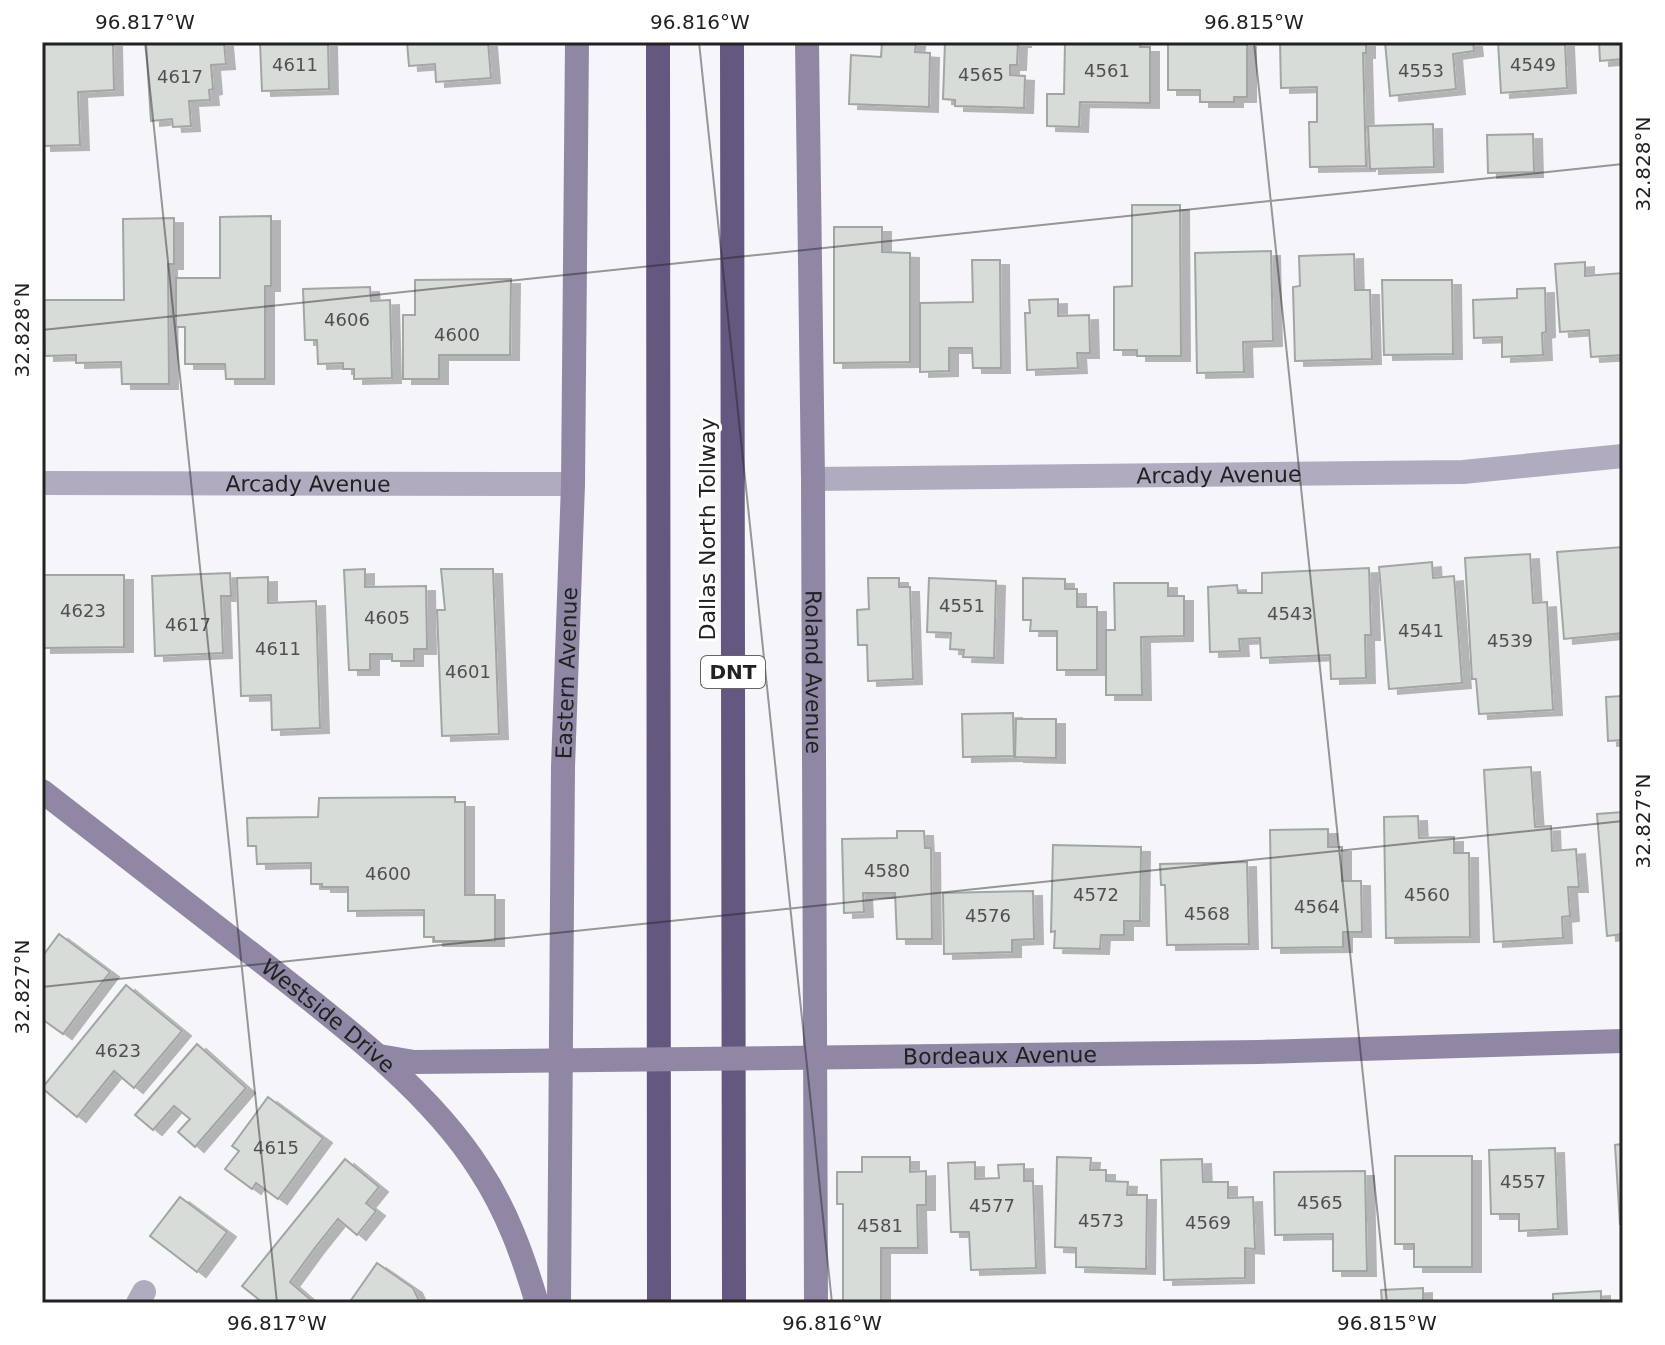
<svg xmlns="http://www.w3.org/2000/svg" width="1665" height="1345" viewBox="0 0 1665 1345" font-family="'DejaVu Sans',sans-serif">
	<defs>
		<filter id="shadow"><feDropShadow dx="9" dy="5" stdDeviation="0" flood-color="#0004"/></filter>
	</defs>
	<rect width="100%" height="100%" fill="#f6f5f9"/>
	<g fill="#d8dcd9" stroke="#a2a6a3" stroke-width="2" filter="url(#shadow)">
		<path d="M42,42H113L114,90L78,92L80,145L42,146Z"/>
		<path d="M146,42H224L226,64L211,65L213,89L209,90L210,100L189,101L191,126L173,127L172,119L151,121Z"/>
		<path d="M260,42H328L329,89L262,91Z"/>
		<path d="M407,42H488L491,78L436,82L435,64L409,66Z"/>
		<path d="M882,42H916L915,52L930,53L929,107L849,104L851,55L881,57Z"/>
		<path d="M945,42H1023H1018L1017,65H1010V75L1025,76L1024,108L955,106V100L943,99Z"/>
		<path d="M1065,42H1141L1140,47H1150V103L1080,102L1079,127L1047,126V94H1064Z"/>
		<path d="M1168,42H1247V97H1234V102H1200V90H1168Z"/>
		<path d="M1280,42H1366V53H1363L1366,166L1310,167L1309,122H1317V87L1281,88Z"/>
		<path d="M1385,42H1473L1474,51L1453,54L1456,89L1390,96Z"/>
		<path d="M1498,42H1565L1567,88L1501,93Z"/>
		<path d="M1599,42H1623V59L1600,61Z"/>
		<path d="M1433,124L1434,167L1370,169L1368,126Z"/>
		<path d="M1533,134L1534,172L1488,173L1487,135Z"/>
		<path d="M1132,205H1180L1181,356H1137V350H1114V287L1132,286Z"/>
		<path d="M271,216V286H265V379H226L225,364H185V327H176V278H220V217Z"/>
		<path d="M174,218V264H168L169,384H122L121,362L76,363V355L45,356L44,300H124L123,219Z"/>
		<path d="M834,227H882V252L910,253V362L834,363Z"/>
		<path d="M1271,251L1273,341L1243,342L1244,372L1197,373L1195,253Z"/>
		<path d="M1354,254L1355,290H1370L1372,359L1295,361L1293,287L1300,286L1299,256Z"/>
		<path d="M972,260H1000L1001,368H973L972,348H949V371L920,372V303L973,302Z"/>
		<path d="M1585,262V276L1623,273V355L1591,357L1589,330L1560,332L1555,264Z"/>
		<path d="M511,279L510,355H439V379H403V315H415V280Z"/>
		<path d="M1382,280H1452L1453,354L1384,355Z"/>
		<path d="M370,287L371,301L390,300L392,378L354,379V369H343V363L318,364L317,340H305L303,289Z"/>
		<path d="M1545,288L1546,332L1542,333L1543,355L1502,357V337L1474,338L1473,300L1517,298V289Z"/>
		<path d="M1058,299V316L1089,315L1090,353H1077L1078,368L1027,370L1025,313H1030L1029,300Z"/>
		<path d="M1623,547V633L1564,639L1557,552Z"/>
		<path d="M1530,554L1533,603L1547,602L1553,710L1479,714L1476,679H1472L1465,558Z"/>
		<path d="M1432,562L1433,578L1454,576L1462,683L1389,689L1379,567Z"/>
		<path d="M1369,568L1371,635H1365L1366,678L1331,679L1330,655L1261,658L1260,638L1239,639L1240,651L1210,652L1208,587L1237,585L1238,593H1262V573Z"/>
		<path d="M365,569V587L426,586L427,649H414V661H392V654H370V670H349L344,570Z"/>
		<path d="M441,569H493L499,734L442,736L437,610H445Z"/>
		<path d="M230,573L231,596H221L223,653L155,656L152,576Z"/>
		<path d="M42,575H124V647L42,648Z"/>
		<path d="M268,577V603L316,601L320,728L272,730L271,695L241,696L237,578Z"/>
		<path d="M868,578H899V587H910L913,679L868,681L867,645H858L857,610L869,609Z"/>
		<path d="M929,578L996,581L994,658L963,657L964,650L950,649L951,633L927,632Z"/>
		<path d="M1023,578L1065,579V589H1077V607H1097V670H1057V631H1030L1031,620H1023Z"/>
		<path d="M1114,583H1168V596H1184V636L1141,637L1142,695H1106V630H1115Z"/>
		<path d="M1623,696V740L1608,741L1606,697Z"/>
		<path d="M1013,713L1014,756L963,757L962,714Z"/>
		<path d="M1016,719H1056V758L1015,757Z"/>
		<path d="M1531,767L1535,827L1551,826L1552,851L1576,849L1579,887H1568L1570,916L1562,917L1563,938L1494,942L1484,770Z"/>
		<path d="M455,797V802H465V895H495V941H434V937H424V910L348,911V887H322V884H311V863L257,864L256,846H248L247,818L318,817L319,798Z"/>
		<path d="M1623,812V934L1607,936L1597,814Z"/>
		<path d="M1418,816L1419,838L1454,837V853H1469L1470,937L1386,938L1384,817Z"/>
		<path d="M1328,829V847H1342V881H1361L1362,932H1343V947L1272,948L1270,830Z"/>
		<path d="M897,831H924L925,848H931L932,939H897L895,893H863L864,912L844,913L842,839L897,838Z"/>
		<path d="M1053,845L1141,847L1140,921H1124V935H1101L1100,949L1054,948L1055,931L1051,932Z"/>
		<path d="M1247,862L1249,944L1167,945L1165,885H1161L1160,864Z"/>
		<path d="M1033,891L1034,939L1012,940V952L944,954L943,893Z"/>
		<path d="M59,934L110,972L63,1034L42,1019V957Z"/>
		<path d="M126,985L182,1031L134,1088L114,1071L77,1117L42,1088Z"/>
		<path d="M197,1044L246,1088L195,1147L178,1132L190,1119L174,1106L153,1130L135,1115Z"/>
		<path d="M268,1097L323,1138L278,1199L256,1183L252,1189L225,1169L239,1151L232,1146Z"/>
		<path d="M1623,1144V1224H1620L1615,1145Z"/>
		<path d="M1555,1148L1558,1229L1519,1231V1214H1491L1489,1150Z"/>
		<path d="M1395,1156H1472V1267H1414V1244H1395Z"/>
		<path d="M862,1157H910V1172L926,1171V1205H917L918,1248H881V1303H843V1204H837V1172H862Z"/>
		<path d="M1057,1157L1091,1158L1090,1170H1106V1181L1128,1182L1127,1195H1147L1146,1269L1076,1267V1248L1055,1247Z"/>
		<path d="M345,1159L379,1187L366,1203L376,1211L357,1235L338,1219L314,1249L290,1282L311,1300L308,1303H263L242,1286Z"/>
		<path d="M1202,1159L1203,1182H1228V1198L1253,1197L1255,1249L1245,1248V1278L1164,1280L1161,1160Z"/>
		<path d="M975,1162V1179L999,1178L998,1165L1024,1164V1181H1033L1036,1268L971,1270L969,1232H951L948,1163Z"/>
		<path d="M1365,1171L1367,1271H1333V1234L1275,1235L1274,1172Z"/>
		<path d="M180,1197L227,1232L197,1272L150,1236Z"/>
		<path d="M377,1263L413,1288L420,1303H349Z"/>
		<path d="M1423,1288V1303H1382L1381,1290Z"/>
		<path d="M1601,1291V1303H1553V1294Z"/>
	</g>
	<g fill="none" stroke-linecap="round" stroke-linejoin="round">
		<g stroke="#b1abc0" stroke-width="24">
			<path id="s1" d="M813,479L1463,472L1623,456"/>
			<path id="s2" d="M42,483L573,484"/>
			<path d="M138,1303L144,1292"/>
		</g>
		<g stroke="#9087a5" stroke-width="24">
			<path id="s3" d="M807,42L813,479L816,1303"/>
			<path id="s4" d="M42,791C115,848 189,905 262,962C336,1020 429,1089 480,1170C507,1211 523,1256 537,1303"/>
			<path d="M379,1056L414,1062L598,1060"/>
			<path id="s5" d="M782,1058L1259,1052L1623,1041"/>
			<path id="s6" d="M559,1303L563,767L573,484L577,42"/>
		</g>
		<g stroke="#645780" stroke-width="24">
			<path d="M658,42L659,1303"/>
			<path d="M732,42L734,1303"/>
		</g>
		<path stroke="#9087a5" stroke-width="24" d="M598,1060L782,1058"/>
	</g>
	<path fill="none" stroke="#212122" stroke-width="2" stroke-opacity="0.45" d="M145,42L277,1303M699,42L832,1303M1254,42L1387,1303M42,330L1623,164M42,987L1623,821"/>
	<g text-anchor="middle" stroke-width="6" stroke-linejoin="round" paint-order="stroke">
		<g font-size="18" fill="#4f5050">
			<text x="295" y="71">4611</text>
			<text x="1533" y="71">4549</text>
			<text x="1107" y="77">4561</text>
			<text x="1421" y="77">4553</text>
			<text x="981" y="81">4565</text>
			<text x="180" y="83">4617</text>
			<text x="347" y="326">4606</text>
			<text x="457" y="341">4600</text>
			<text x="962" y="612">4551</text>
			<text x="83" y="617">4623</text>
			<text x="1290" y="620">4543</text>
			<text x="387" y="624">4605</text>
			<text x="188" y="631">4617</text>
			<text x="1421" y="637">4541</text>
			<text x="1510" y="647">4539</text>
			<text x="278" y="655">4611</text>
			<text x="468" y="678">4601</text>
			<text x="887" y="877">4580</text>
			<text x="388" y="880">4600</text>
			<text x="1096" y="901">4572</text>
			<text x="1427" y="901">4560</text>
			<text x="1317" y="913">4564</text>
			<text x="1207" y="920">4568</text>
			<text x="988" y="922">4576</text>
			<text x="118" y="1057">4623</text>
			<text x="276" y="1154">4615</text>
			<text x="1523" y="1188">4557</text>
			<text x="1320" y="1209">4565</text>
			<text x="992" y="1212">4577</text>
			<text x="1101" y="1227">4573</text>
			<text x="1208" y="1229">4569</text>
			<text x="880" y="1232">4581</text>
		</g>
		<rect fill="#fff" stroke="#646464" stroke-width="2" x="701" y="656" width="64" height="32" rx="6"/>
		<g font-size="20" font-weight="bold" fill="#212122">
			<text x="733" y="679">DNT</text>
		</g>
		<g font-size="22" fill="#212122" stroke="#fff">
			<text dy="8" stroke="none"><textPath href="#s1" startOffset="406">Arcady Avenue</textPath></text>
			<text dy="8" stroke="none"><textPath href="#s2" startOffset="266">Arcady Avenue</textPath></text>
			<text transform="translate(707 529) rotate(-90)" y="8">Dallas North Tollway</text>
			<text dy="8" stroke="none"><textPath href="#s6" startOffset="630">Eastern Avenue</textPath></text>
			<text dy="8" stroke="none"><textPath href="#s3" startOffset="630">Roland Avenue</textPath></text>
			<text dy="8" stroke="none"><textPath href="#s4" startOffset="364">Westside Drive</textPath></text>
			<text dy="8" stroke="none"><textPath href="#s5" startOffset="218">Bordeaux Avenue</textPath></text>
		</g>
	</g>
	<rect width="1665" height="1345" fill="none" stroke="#ffffff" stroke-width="88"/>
	<rect x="44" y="44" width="1577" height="1257" fill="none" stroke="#212122" stroke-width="3"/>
	<g font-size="20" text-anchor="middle" fill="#212122">
		<text x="145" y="29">96.817°W</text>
		<text x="700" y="29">96.816°W</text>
		<text x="1254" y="29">96.815°W</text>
		<text transform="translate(1643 164) rotate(-90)" y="7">32.828°N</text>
		<text transform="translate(22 330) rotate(-90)" y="7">32.828°N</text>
		<text transform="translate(1643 821) rotate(-90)" y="7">32.827°N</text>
		<text transform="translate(22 987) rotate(-90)" y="7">32.827°N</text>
		<text x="277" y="1330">96.817°W</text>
		<text x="832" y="1330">96.816°W</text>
		<text x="1387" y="1330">96.815°W</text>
	</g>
</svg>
